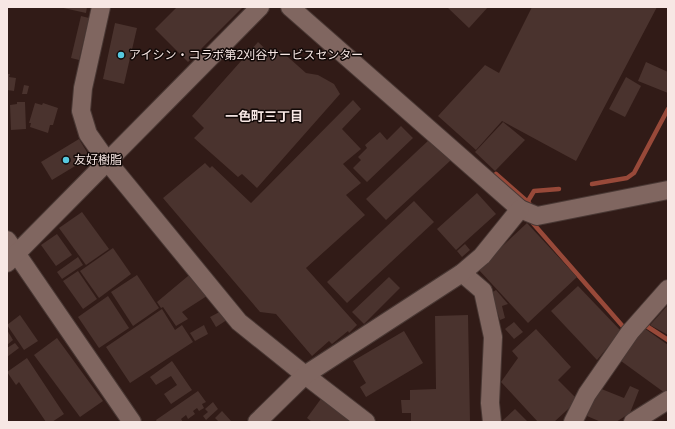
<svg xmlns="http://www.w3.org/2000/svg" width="675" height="429" viewBox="0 0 675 429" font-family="'Open Sans','Noto Sans JP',sans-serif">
	<rect width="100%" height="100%" fill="#311b17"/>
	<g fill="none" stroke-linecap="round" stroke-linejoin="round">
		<g stroke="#984939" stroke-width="4.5">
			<path d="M496,174L529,203"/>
			<path d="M592,184L627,178L634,173L668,109"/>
			<path d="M528,201L534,191L559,189"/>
			<path d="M531,221L626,330"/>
			<path d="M645,325L668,340"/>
		</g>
	</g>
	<g fill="#4a332e">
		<path d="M59,7H87L86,13Z"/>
		<path d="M177,7H243L188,62L155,29Z"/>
		<path d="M447,7H488L469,28Z"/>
		<path d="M532,7H657L576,161L502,121L476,150L438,116L485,65L499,73Z"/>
		<path d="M81,16L89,18L79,60L71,58Z"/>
		<path d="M115,23L137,28L124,84L103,79Z"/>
		<path d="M258,42L274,57L280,50L306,73L318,75L334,84L340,94L257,188L242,174L238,177L194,138L204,128L192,116Z"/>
		<path d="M646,62L668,72V93L638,81Z"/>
		<path d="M7,74H10L9,77L16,78L14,91L7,90Z"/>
		<path d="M626,77L641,86L625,117L609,109Z"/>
		<path d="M24,85L29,86L27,94H22Z"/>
		<path d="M353,100L361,109L342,129L361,149L343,164L361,183L346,195L365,215L306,268L357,325L349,333L348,331L332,344L329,341L312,356L276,314L260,312L163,198L205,163L210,168L212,166L251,203Z"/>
		<path d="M17,102H25L26,129L11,130L10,105L17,104Z"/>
		<path d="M35,103L42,105L43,103L58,108L53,125H50L48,133L30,127L31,123H29Z"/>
		<path d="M503,122L525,140L495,171L475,152Z"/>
		<path d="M401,126L413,138L367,182L353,168L361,160L358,157L367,148L365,145L380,132L387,140Z"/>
		<path d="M79,139L90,157L52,180L41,162Z"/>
		<path d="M430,139L451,160L386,220L366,199Z"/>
		<path d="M477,193L496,214L456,250L437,229Z"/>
		<path d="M414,201L434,222L347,303L327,282Z"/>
		<path d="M82,212L109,249L86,265L59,228Z"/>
		<path d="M527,223L577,277L528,323L478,269Z"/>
		<path d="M57,234L72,255L56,266L41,245Z"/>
		<path d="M465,244L470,250L462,257L457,251Z"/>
		<path d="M113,248L131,274L99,298L80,271Z"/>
		<path d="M78,257L83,265L62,279L57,272Z"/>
		<path d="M78,271L97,299L83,309L63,281Z"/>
		<path d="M194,271L210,294L182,312L188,319L176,326L163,307L161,308L157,302Z"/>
		<path d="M137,275L159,308L133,326L111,292Z"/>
		<path d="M389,277L400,288L364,324L352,312Z"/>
		<path d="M578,286L621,331L597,360L551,311Z"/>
		<path d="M496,290L508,304L502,306L505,318L500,320L491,293Z"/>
		<path d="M108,296L129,328L99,348L78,317Z"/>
		<path d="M668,305V335L650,325Z"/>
		<path d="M162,309L175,330L182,325L193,342L130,383L106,347Z"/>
		<path d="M225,309L230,318L216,327L210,317Z"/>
		<path d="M20,315L38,341L24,350L7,325Z"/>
		<path d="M468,315L470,422L411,421V413H402L401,400H410V390L436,389L435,316Z"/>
		<path d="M514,322L523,332L514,339L505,329Z"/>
		<path d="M204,325L208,334L195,341L190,333Z"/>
		<path d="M644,328L668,345V389L665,393L621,361Z"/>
		<path d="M536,329L571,367L558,380L578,400L554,422H538L501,382L518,358L512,351Z"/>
		<path d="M7,330L13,340L7,345Z"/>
		<path d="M404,331L423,363L366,397L360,387L366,383L353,361Z"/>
		<path d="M57,338L103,401L80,417L34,355Z"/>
		<path d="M15,343L19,348L7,357V348Z"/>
		<path d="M27,358L64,414L52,422H46L19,382L16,385L7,372Z"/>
		<path d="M172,361L192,390L171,404L164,394L177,385L171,376L156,385L150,377Z"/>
		<path d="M630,386L639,390L630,413L616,422H601L587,416L599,388L624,398Z"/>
		<path d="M198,391L206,402L202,404L204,408L199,411L197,408L193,411L195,414L188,419L186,415L181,419L183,422H157L156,420Z"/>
		<path d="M323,396L351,417L347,422H312L307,418Z"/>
		<path d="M213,402L218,409L206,420L203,416L208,412L205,409Z"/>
		<path d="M515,409L528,422H501Z"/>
		<path d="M222,411L232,422H219L215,418Z"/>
	</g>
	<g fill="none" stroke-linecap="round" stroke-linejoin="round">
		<defs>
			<g id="minor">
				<path d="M101,7L83,88L81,111L88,134L107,161L239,322L305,375L366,422"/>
				<path d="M290,7L520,209L537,216L668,190"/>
				<path d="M7,240L132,422"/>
				<path d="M7,263L260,7"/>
				<path d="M462,273L483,291L493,337L490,403L492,422"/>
				<path d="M257,422L305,375L462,273L482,256L520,209"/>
				<path d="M573,422L587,394L630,332L668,289"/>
				<path d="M633,422L668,400"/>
			</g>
		</defs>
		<use href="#minor" stroke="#493834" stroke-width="20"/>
		<use href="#minor" stroke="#806660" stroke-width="18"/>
	</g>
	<g fill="#56c9e0" stroke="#120907" stroke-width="1.5">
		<circle cx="121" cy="55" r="4"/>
		<circle cx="66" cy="160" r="4"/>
	</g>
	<g text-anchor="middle" stroke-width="3" stroke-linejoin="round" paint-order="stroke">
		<g font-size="12" fill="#f7e7e4" stroke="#120907" text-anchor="start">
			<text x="129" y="59">アイシン・コラボ第2刈谷サービスセンター</text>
			<text x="74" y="164">友好樹脂</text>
		</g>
		<g font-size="13" font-weight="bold" fill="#f7e7e4" stroke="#120907">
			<text x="264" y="121">一色町三丁目</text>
		</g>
	</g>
	<rect width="675" height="429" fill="none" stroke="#f7e7e4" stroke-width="16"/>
</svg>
